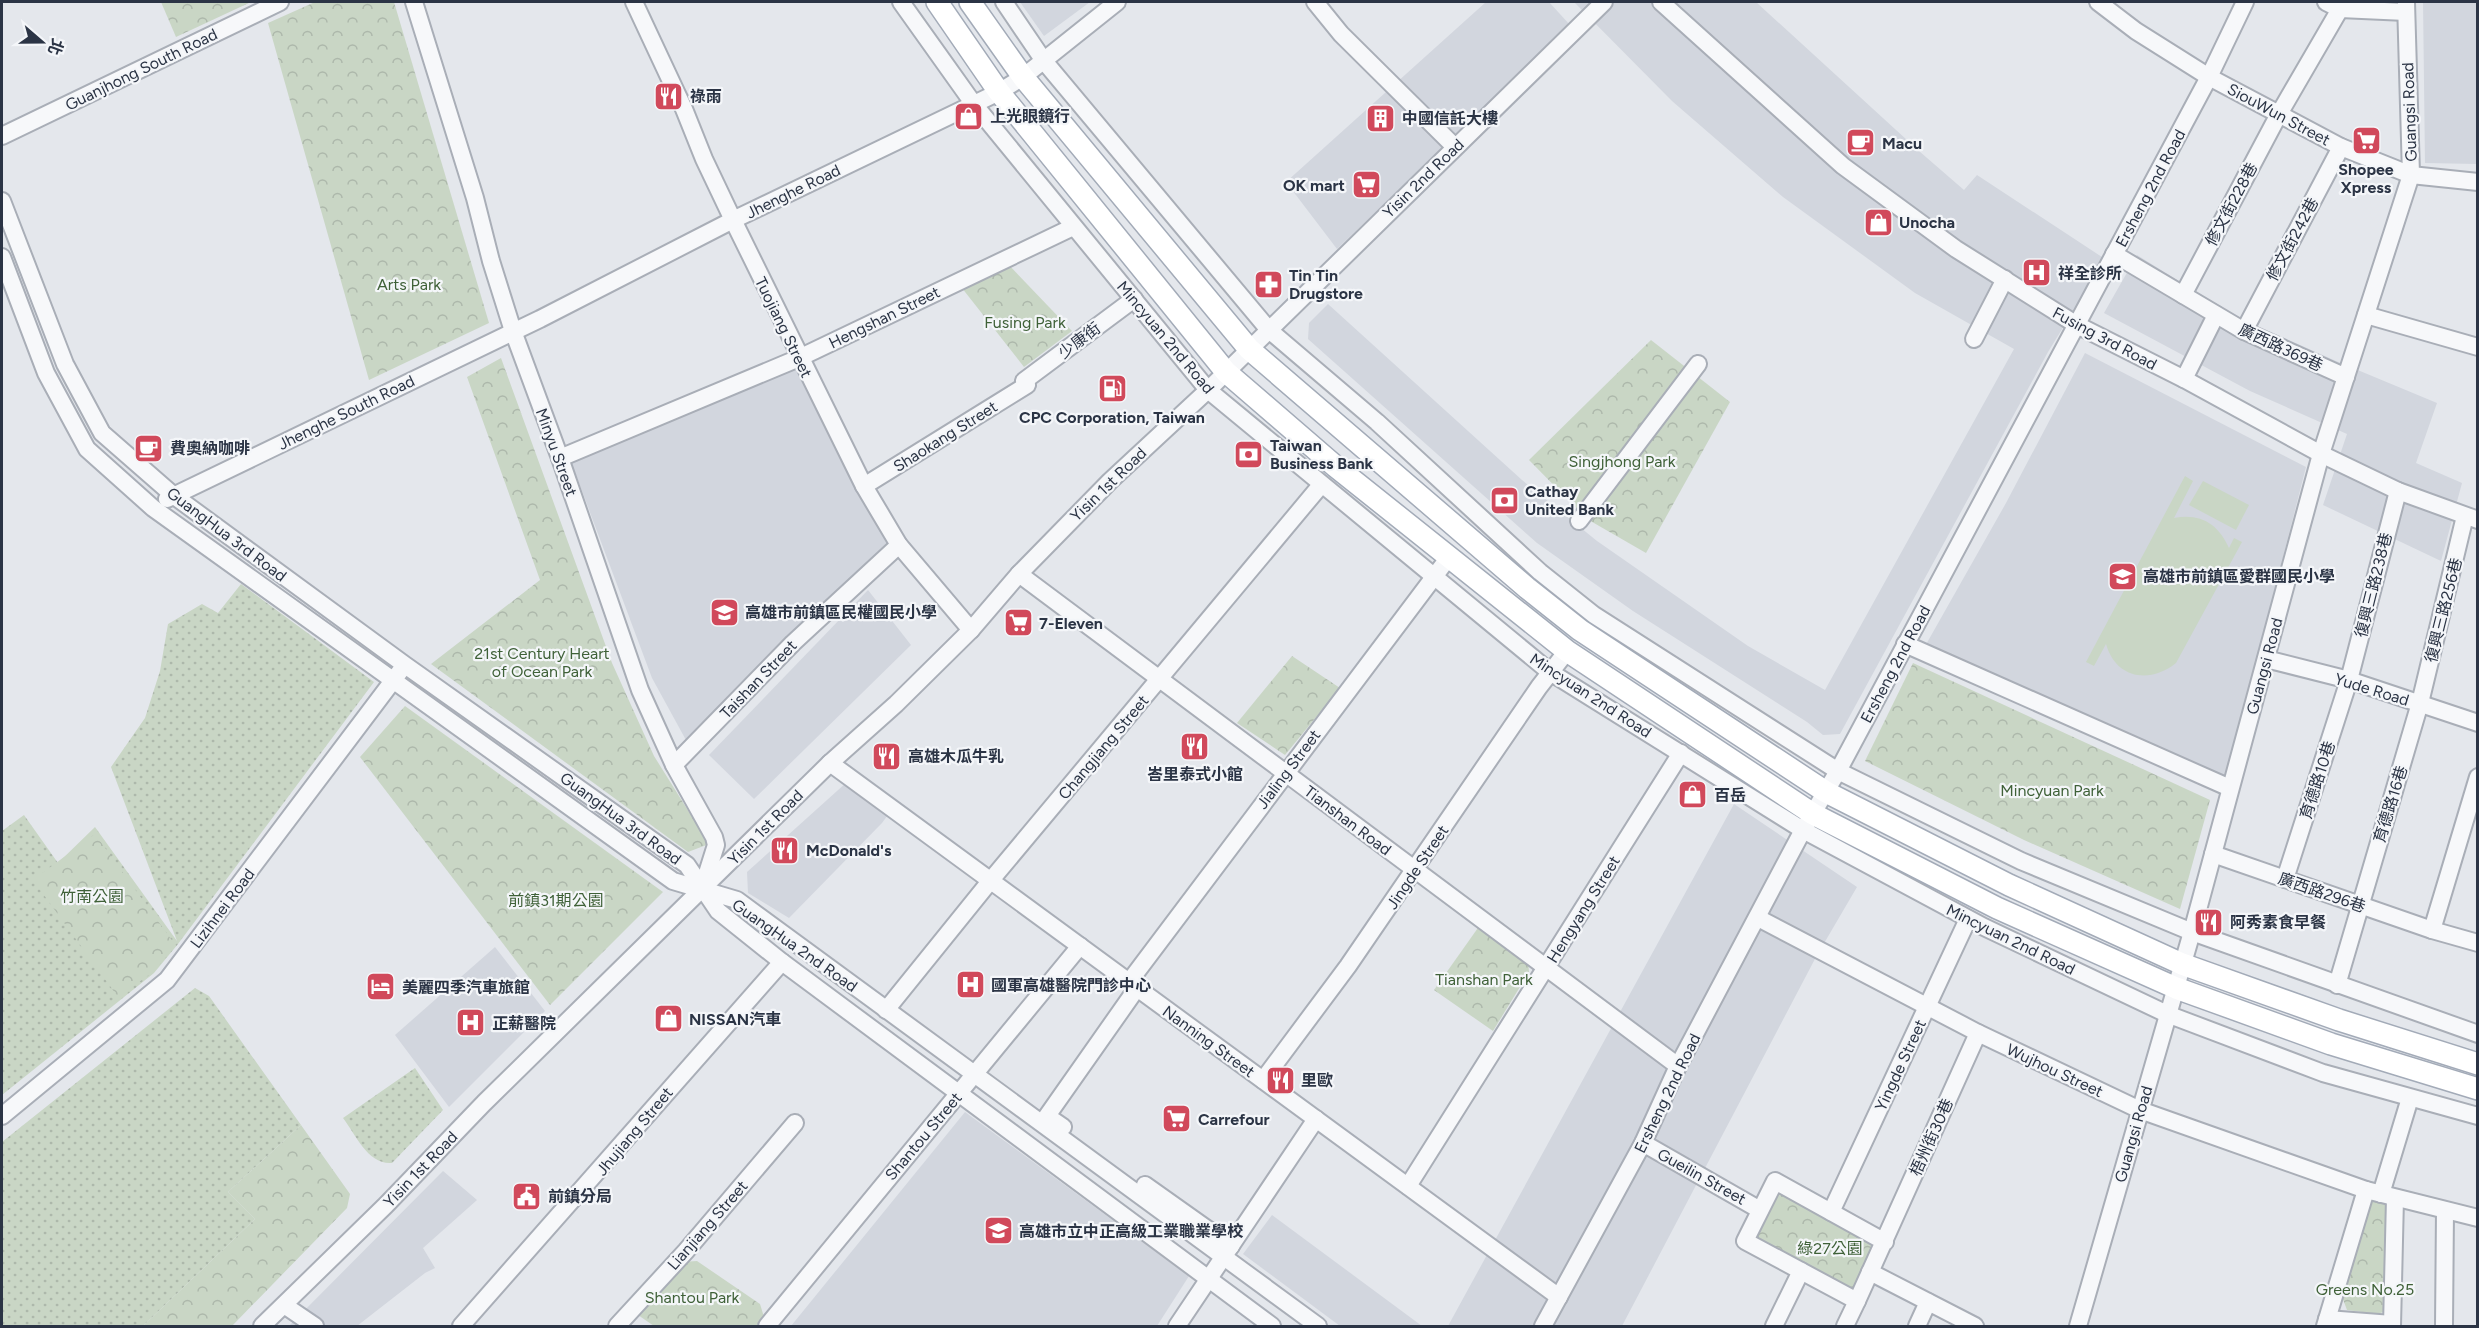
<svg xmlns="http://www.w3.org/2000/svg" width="2479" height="1328" viewBox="0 0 2479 1328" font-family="Figtree,'Noto Sans TC',sans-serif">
	<defs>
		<pattern id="grass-dots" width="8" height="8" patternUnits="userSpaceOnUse" patternTransform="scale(1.5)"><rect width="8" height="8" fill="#c9d6c5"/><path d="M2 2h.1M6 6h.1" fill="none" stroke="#adb8ab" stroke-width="1.8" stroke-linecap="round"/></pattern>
		<pattern id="park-crowns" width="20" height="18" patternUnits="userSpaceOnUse" patternTransform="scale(1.5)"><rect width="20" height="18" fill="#c9d6c5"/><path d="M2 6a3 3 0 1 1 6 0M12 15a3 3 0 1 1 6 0" fill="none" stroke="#adb8ab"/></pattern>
	</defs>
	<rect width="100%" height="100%" fill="#e4e7ec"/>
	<g fill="#d2d6de">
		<path d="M1020,2H1090L1044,36Z"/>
		<path d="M1486,2H1549L1570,25L1337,249L1286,182Z"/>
		<path d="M1574,2H1756L1919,151L1964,190L1977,175L2105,259L2048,352L1840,734L1823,735L1807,722L1633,611L1537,543L1308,339L1309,323L1328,304L1522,480L1597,541L1748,646L1825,690L2014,349L1915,293L1783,197L1672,101Z"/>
		<path d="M2423,2H2477V164L2425,163Z"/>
		<path d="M2137,255L2235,316L2336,361L2437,403L2416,463L2462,483L2441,561L2323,505L2347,434L2250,391L2104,313Z"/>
		<path d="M2085,353L2306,467L2226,781L1924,648L2006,503Z"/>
		<path d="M796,366L888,546L687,742L652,678L570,459Z"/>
		<path d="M868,590L911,645L754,799L709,755Z"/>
		<path d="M847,782L890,812L882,823L789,918L748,893L747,872Z"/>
		<path d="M1734,804L1857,887L1816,957L1622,1326H1448Z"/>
		<path d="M495,947L545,1011L449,1107L395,1035Z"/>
		<path d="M965,1112L1189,1276L1157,1326H791Z"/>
		<path d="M443,1171L477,1200L423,1248L435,1268L425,1273L357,1326H289Z"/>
		<path d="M1272,1215L1422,1326H1340L1243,1254Z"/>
	</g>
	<g fill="url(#grass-dots)">
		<path d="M241,584L374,682L178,944L154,973L2,1095V831L24,815L58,863L95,827L177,941L111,767L145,718L160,671L168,624L202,604L218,613Z"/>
		<path d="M195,988L209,996L301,1125L228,1192L255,1219L143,1326H2V1142Z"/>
		<path d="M415,1068L443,1110L392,1163C368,1165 356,1135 343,1118Z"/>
	</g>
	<g fill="url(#park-crowns)">
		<path d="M161,2H251L176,37Z"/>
		<path d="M315,2H394L489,323L369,380L268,23Z"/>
		<path d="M1005,261L1072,331L1024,367L958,283Z"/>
		<path d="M1651,340L1730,402L1646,553L1587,519L1529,460Z"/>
		<path d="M501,358L612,663L654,756L709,844L688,852L431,664L540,580L467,377Z"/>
		<path d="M1292,656L1340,688L1285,755L1237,723Z"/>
		<path d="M1913,663L2210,800L2180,909L2024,840L1865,761Z"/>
		<path d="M405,706L663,892L550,1005L360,757Z"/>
		<path d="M95,834L176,946L153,972L118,997L33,880Z"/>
		<path d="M1480,925L1528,959L1529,972L1493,1031L1434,990Z"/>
		<path d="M301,1125L350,1194L347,1208L232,1326H143L255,1219L228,1192Z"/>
		<path d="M1784,1191L1877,1246L1857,1289L1851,1292L1757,1243L1755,1234L1777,1193Z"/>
		<path d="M2370,1198L2385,1200L2391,1209L2387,1311L2377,1314L2347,1310L2341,1294Z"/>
		<path d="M697,1261L760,1304L764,1317L756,1326H654L638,1315L682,1262Z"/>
	</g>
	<g fill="#c9d6c5">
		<path d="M2185,476L2193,481L2174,518C2201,513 2218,524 2229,548L2234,538L2242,542L2176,663C2150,684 2116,679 2106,644L2094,666L2086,662Z"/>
		<path d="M2203,481L2249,505L2236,530L2189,505Z"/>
	</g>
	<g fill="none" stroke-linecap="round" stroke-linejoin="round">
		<defs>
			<g id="minor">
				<path d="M414,2L475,198L491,261L513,331L560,458L640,690L674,765L714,837L716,845L703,886"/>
				<path d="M634,2L684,109L704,159L733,220L864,486L899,545L971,630"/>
				<path d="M901,2L973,103L1208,390L1550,672L1803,830L1984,927L2167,1014L2323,1073L2478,1116"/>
				<path d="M1004,2L1044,61L1269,330L1377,422L1540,572L1594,615L1838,771L2021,861L2192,932L2478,1034"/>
				<path d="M1315,2L1341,34L1455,147"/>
				<path d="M1661,2L1843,166L1956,249L2077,325L2184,379L2321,454L2398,491L2478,520"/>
				<path d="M2098,2L2136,31L2209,77L2341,147L2411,175L2478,182"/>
				<path d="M2326,2L2340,9L2406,12"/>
				<path d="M2,136L280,2"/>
				<path d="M2,201L65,364L102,433L173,495L405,665L687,865L718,911L782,962L1272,1326"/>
				<path d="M2114,254L2244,331L2346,377"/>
				<path d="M2,257L46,373L87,449L153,508L673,881L737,900L1318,1326"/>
				<path d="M2183,295L2279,114L2340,9"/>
				<path d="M2366,315L2478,347"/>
				<path d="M2244,331L2341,147"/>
				<path d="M1974,339L2005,279"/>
				<path d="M2184,379L2216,315"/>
				<path d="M1024,381L1134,299"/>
				<path d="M560,458L799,358L1073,227"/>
				<path d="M864,486L1027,385"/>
				<path d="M167,499L540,319L733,220L999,92L1023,77L1117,2"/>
				<path d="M1579,521L1698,364"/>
				<path d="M1019,574L1678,1066"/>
				<path d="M1905,644L2230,788"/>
				<path d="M2266,659L2349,680L2478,723"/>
				<path d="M830,763L1559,1297"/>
				<path d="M674,765L793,643L899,545"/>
				<path d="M2213,854L2432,930L2478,943"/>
				<path d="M2285,879L2349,680L2398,491"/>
				<path d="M1758,918L1978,1033L2140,1110L2366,1190L2478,1218"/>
				<path d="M2432,930L2478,777"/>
				<path d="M1129,982L1449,557"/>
				<path d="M2337,985L2420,703L2465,516"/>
				<path d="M886,1010L991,880L1321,485"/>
				<path d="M1263,1080L1348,966L1539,687L1567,651"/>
				<path d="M2,1116L167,980L401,670"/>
				<path d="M1063,1127L1047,1116L1137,988"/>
				<path d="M1643,1143L1760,1210"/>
				<path d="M1145,1185L1231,1246"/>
				<path d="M1408,1186L1681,753"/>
				<path d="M2381,1194L2410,1098"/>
				<path d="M1831,1212L1968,919"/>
				<path d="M1885,1242L1775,1181L1745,1241L1857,1301L1978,1033"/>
				<path d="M1870,1272L1975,1326"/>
				<path d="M284,1305L315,1326"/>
				<path d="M2327,1319L2392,1324"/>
				<path d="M262,1326L386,1205L484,1103L830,763L896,704L971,630L1019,574L1110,481L1208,390L1604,2"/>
				<path d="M461,1326L782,962"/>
				<path d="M617,1326L686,1251L795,1123"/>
				<path d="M767,1326L1080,946"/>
				<path d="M1177,1326L1316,1119"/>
				<path d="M1543,1326L1643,1143L1678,1066L1803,830L1838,771L2209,77L2245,2"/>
				<path d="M1774,1326L1801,1271"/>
				<path d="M1845,1326L1857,1301"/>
				<path d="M1917,1326L1928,1302"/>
				<path d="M2078,1326L2192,932L2321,454L2411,175L2406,2"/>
				<path d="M2325,1326L2366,1190"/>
				<path d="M2392,1326L2395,1198"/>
				<path d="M2444,1326L2445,1211"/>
			</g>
			<g id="major">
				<path d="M937,2L999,92L1226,372L1335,466L1567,651L1813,814L1997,908L2176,988L2331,1044L2478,1089"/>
				<path d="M970,2L1023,77L1249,349L1527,588L1580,630L1826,792L2009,885L2182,964L2339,1020L2478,1064"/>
			</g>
		</defs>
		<use href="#minor" stroke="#a9aeb7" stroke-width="20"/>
		<use href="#major" stroke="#a3abb8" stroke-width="24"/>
		<use href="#minor" stroke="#f7f8fa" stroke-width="16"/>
		<use href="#major" stroke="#fff" stroke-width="21"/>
	</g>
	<defs>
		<symbol id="restaurant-square" viewBox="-11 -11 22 22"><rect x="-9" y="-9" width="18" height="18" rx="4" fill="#d1495b" stroke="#f4f6f9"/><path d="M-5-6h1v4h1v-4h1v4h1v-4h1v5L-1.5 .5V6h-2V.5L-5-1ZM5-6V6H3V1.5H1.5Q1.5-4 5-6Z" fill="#fff"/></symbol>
		<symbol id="shop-square" viewBox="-11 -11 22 22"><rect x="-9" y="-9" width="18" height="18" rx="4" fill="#d1495b" stroke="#f4f6f9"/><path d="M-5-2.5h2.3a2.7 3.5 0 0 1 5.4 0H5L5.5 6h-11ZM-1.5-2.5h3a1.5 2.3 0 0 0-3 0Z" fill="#fff"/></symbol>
		<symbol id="building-square" viewBox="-11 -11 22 22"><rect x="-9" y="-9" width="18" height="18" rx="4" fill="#d1495b" stroke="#f4f6f9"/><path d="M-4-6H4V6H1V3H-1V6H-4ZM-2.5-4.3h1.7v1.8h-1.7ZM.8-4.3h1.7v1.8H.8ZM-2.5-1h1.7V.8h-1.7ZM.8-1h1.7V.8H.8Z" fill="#fff"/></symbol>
		<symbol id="supermarket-square" viewBox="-11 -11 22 22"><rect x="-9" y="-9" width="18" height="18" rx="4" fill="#d1495b" stroke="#f4f6f9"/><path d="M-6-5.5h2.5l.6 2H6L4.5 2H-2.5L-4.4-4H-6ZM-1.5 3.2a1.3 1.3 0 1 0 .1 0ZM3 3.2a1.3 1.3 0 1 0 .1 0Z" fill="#fff"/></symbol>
		<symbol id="cafe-square" viewBox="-11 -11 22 22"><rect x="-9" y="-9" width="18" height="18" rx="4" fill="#d1495b" stroke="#f4f6f9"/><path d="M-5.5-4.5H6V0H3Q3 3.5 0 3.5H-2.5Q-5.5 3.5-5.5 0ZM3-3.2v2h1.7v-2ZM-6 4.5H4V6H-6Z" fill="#fff"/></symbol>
		<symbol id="hospital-square" viewBox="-11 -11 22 22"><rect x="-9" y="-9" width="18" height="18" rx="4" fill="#d1495b" stroke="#f4f6f9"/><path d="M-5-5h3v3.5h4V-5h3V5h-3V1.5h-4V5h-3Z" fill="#fff"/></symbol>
		<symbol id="pharmacy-square" viewBox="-11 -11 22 22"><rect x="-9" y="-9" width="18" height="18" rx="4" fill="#d1495b" stroke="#f4f6f9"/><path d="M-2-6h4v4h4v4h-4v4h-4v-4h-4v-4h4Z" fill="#fff"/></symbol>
		<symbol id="fuel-square" viewBox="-11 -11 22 22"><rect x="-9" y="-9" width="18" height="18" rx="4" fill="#d1495b" stroke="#f4f6f9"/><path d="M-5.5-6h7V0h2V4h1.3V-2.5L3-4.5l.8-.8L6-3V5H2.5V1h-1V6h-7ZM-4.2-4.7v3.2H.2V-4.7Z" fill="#fff"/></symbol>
		<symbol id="bank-square" viewBox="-11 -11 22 22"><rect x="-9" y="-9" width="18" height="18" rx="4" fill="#d1495b" stroke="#f4f6f9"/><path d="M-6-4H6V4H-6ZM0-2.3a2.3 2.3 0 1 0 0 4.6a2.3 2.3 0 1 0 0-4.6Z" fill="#fff"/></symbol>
		<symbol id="school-square" viewBox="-11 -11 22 22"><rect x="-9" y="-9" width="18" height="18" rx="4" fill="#d1495b" stroke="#f4f6f9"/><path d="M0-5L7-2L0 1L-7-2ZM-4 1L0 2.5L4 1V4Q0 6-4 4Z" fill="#fff"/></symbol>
		<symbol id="hotel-square" viewBox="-11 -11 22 22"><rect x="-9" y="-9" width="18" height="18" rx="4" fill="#d1495b" stroke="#f4f6f9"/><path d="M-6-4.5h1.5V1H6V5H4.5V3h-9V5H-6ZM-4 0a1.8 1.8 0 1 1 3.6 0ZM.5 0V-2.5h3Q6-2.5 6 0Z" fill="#fff"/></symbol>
		<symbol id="civic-square" viewBox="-11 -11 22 22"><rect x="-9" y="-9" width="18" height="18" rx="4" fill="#d1495b" stroke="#f4f6f9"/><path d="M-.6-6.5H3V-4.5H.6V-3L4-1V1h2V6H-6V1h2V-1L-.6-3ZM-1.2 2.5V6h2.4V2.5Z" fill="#fff"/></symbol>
	</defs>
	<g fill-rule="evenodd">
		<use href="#restaurant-square" x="652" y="80" width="33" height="33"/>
		<use href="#shop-square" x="952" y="100" width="33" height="33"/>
		<use href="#building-square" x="1364" y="102" width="33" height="33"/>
		<use href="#supermarket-square" x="2350" y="124" width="33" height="33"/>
		<use href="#cafe-square" x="1844" y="126" width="33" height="33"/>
		<use href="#supermarket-square" x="1350" y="168" width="33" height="33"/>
		<use href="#shop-square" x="1862" y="206" width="33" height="33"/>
		<use href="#hospital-square" x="2020" y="256" width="33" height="33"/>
		<use href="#pharmacy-square" x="1252" y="268" width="33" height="33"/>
		<use href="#fuel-square" x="1096" y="372" width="33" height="33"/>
		<use href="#cafe-square" x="132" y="432" width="33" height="33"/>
		<use href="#bank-square" x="1232" y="438" width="33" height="33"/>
		<use href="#bank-square" x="1488" y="484" width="33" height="33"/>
		<use href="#school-square" x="2106" y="560" width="33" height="33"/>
		<use href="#school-square" x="708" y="596" width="33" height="33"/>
		<use href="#supermarket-square" x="1002" y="606" width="33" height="33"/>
		<use href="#restaurant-square" x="1178" y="730" width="33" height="33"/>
		<use href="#restaurant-square" x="870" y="740" width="33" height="33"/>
		<use href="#shop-square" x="1676" y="778" width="33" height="33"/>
		<use href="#restaurant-square" x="768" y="834" width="33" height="33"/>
		<use href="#restaurant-square" x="2192" y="906" width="33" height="33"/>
		<use href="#hospital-square" x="954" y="968" width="33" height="33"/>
		<use href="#hotel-square" x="364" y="970" width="33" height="33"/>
		<use href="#shop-square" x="652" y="1002" width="33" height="33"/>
		<use href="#hospital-square" x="454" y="1006" width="33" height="33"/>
		<use href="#restaurant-square" x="1264" y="1064" width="33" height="33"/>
		<use href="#supermarket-square" x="1160" y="1102" width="33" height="33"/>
		<use href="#civic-square" x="510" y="1180" width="33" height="33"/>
		<use href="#school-square" x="982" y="1214" width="33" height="33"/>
	</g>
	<g text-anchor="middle" stroke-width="4.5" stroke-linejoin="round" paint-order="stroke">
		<g font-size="16" fill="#2b3445" stroke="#f4f6f9">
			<text transform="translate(141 69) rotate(-26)" y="6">Guanjhong South Road</text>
			<text transform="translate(2409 112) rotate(-92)" y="6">Guangsi Road</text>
			<text transform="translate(2279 114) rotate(28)" y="6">SiouWun Street</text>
			<text transform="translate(1423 178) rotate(-44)" y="6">Yisin 2nd Road</text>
			<text transform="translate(2150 188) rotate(-62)" y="6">Ersheng 2nd Road</text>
			<text transform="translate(793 191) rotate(-26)" y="6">Jhenghe Road</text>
			<text transform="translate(2231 204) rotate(-62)" y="6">修文街228巷</text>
			<text transform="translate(2292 239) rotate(-62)" y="6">修文街242巷</text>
			<text transform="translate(884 317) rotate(-26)" y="6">Hengshan Street</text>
			<text transform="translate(784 327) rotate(64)" y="6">Tuojiang Street</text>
			<text transform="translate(1166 337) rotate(50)" y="6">Mincyuan 2nd Road</text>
			<text transform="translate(2105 338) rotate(28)" y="6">Fusing 3rd Road</text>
			<text transform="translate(1079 340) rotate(-37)" y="6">少康街</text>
			<text transform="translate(2281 347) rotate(25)" y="6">廣西路369巷</text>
			<text transform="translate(346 412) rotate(-26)" y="6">Jhenghe South Road</text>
			<text transform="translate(945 436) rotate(-32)" y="6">Shaokang Street</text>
			<text transform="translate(557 452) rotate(70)" y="6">Minyu Street</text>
			<text transform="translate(1108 484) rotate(-44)" y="6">Yisin 1st Road</text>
			<text transform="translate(227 534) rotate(37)" y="6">GuangHua 3rd Road</text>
			<text transform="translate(2373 585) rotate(-76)" y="6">復興三路238巷</text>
			<text transform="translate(2443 610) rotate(-76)" y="6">復興三路256巷</text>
			<text transform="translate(1895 664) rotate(-62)" y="6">Ersheng 2nd Road</text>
			<text transform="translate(2264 666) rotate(-75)" y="6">Guangsi Road</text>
			<text transform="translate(758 679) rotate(-46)" y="6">Taishan Street</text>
			<text transform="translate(2372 689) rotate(17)" y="6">Yude Road</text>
			<text transform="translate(1591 695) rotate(33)" y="6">Mincyuan 2nd Road</text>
			<text transform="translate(1103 747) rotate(-50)" y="6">Changjiang Street</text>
			<text transform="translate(1288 769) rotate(-53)" y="6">Jialing Street</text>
			<text transform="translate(2317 780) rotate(-72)" y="6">育德路10巷</text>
			<text transform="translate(2390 804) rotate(-73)" y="6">育德路16巷</text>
			<text transform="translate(621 818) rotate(36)" y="6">GuangHua 3rd Road</text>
			<text transform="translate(1348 820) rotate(37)" y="6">Tianshan Road</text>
			<text transform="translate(765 827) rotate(-45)" y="6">Yisin 1st Road</text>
			<text transform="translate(1417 867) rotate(-56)" y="6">Jingde Street</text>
			<text transform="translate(2322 892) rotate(19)" y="6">廣西路296巷</text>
			<text transform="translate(222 908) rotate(-53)" y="6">Lizihnei Road</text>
			<text transform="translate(1583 909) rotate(-58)" y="6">Hengyang Street</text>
			<text transform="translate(2011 939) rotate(26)" y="6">Mincyuan 2nd Road</text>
			<text transform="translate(795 945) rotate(35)" y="6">GuangHua 2nd Road</text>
			<text transform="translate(1209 1041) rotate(36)" y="6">Nanning Street</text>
			<text transform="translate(1900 1065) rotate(-65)" y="6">Yingde Street</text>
			<text transform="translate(2055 1070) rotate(25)" y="6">Wujhou Street</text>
			<text transform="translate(1667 1093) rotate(-64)" y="6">Ersheng 2nd Road</text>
			<text transform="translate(634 1131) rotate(-50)" y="6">Jhujiang Street</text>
			<text transform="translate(2133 1134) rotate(-74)" y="6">Guangsi Road</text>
			<text transform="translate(923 1136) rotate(-50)" y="6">Shantou Street</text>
			<text transform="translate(1931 1137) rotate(-66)" y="6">梧州街30巷</text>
			<text transform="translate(420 1169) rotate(-46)" y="6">Yisin 1st Road</text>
			<text transform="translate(1702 1176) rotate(29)" y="6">Gueilin Street</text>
			<text transform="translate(707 1225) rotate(-49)" y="6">Lianjiang Street</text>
		</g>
		<g font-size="16" font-weight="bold" fill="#2b3445" stroke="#f4f6f9" text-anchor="start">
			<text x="690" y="102">祿雨</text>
			<text x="990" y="122">上光眼鏡行</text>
			<text x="1402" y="124">中國信託大樓</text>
			<text x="1882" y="149">Macu</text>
			<text x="2366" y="175" text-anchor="middle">Shopee<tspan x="2366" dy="18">Xpress</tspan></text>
			<text x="1345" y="191" text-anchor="end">OK mart</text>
			<text x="1899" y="228">Unocha</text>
			<text x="2058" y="279">祥全診所</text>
			<text x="1289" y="281">Tin Tin<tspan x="1289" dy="18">Drugstore</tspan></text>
			<text x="1112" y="423" text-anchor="middle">CPC Corporation, Taiwan</text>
			<text x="1270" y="451">Taiwan<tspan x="1270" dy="18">Business Bank</tspan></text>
			<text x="170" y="454">費奧納咖啡</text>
			<text x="1525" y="497">Cathay<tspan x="1525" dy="18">United Bank</tspan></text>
			<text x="2143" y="582">高雄市前鎮區愛群國民小學</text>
			<text x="745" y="618">高雄市前鎮區民權國民小學</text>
			<text x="1039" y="629">7-Eleven</text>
			<text x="908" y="762">高雄木瓜牛乳</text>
			<text x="1195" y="780" text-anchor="middle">峇里泰式小館</text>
			<text x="1714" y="801">百岳</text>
			<text x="806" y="856">McDonald's</text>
			<text x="2230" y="928">阿秀素食早餐</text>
			<text x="991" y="991">國軍高雄醫院門診中心</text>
			<text x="402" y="993">美麗四季汽車旅館</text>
			<text x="689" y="1025">NISSAN汽車</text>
			<text x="492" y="1029">正薪醫院</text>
			<text x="1301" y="1086">里歐</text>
			<text x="1198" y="1125">Carrefour</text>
			<text x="548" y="1202">前鎮分局</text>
			<text x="1019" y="1237">高雄市立中正高級工業職業學校</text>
		</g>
		<g font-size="16" fill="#3f6138" stroke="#f4f6f9">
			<text x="409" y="290">Arts Park</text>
			<text x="1025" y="328">Fusing Park</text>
			<text x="1622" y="467">Singjhong Park</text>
			<text x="542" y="659">21st Century Heart<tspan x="542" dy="18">of Ocean Park</tspan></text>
			<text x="2052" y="796">Mincyuan Park</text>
			<text x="92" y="902">竹南公園</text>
			<text x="556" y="906">前鎮31期公園</text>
			<text x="1484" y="985">Tianshan Park</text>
			<text x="1830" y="1254">綠27公園</text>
			<text x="2365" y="1295">Greens No.25</text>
			<text x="692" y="1303">Shantou Park</text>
		</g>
	</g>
	<rect width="2479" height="1328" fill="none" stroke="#2b3445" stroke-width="6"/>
	<g transform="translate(42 42) rotate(110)" stroke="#f4f6f9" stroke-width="4.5" paint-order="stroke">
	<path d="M0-4.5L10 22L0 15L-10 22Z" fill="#2b3445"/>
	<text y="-9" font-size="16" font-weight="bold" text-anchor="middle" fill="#2b3445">北</text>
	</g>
</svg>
